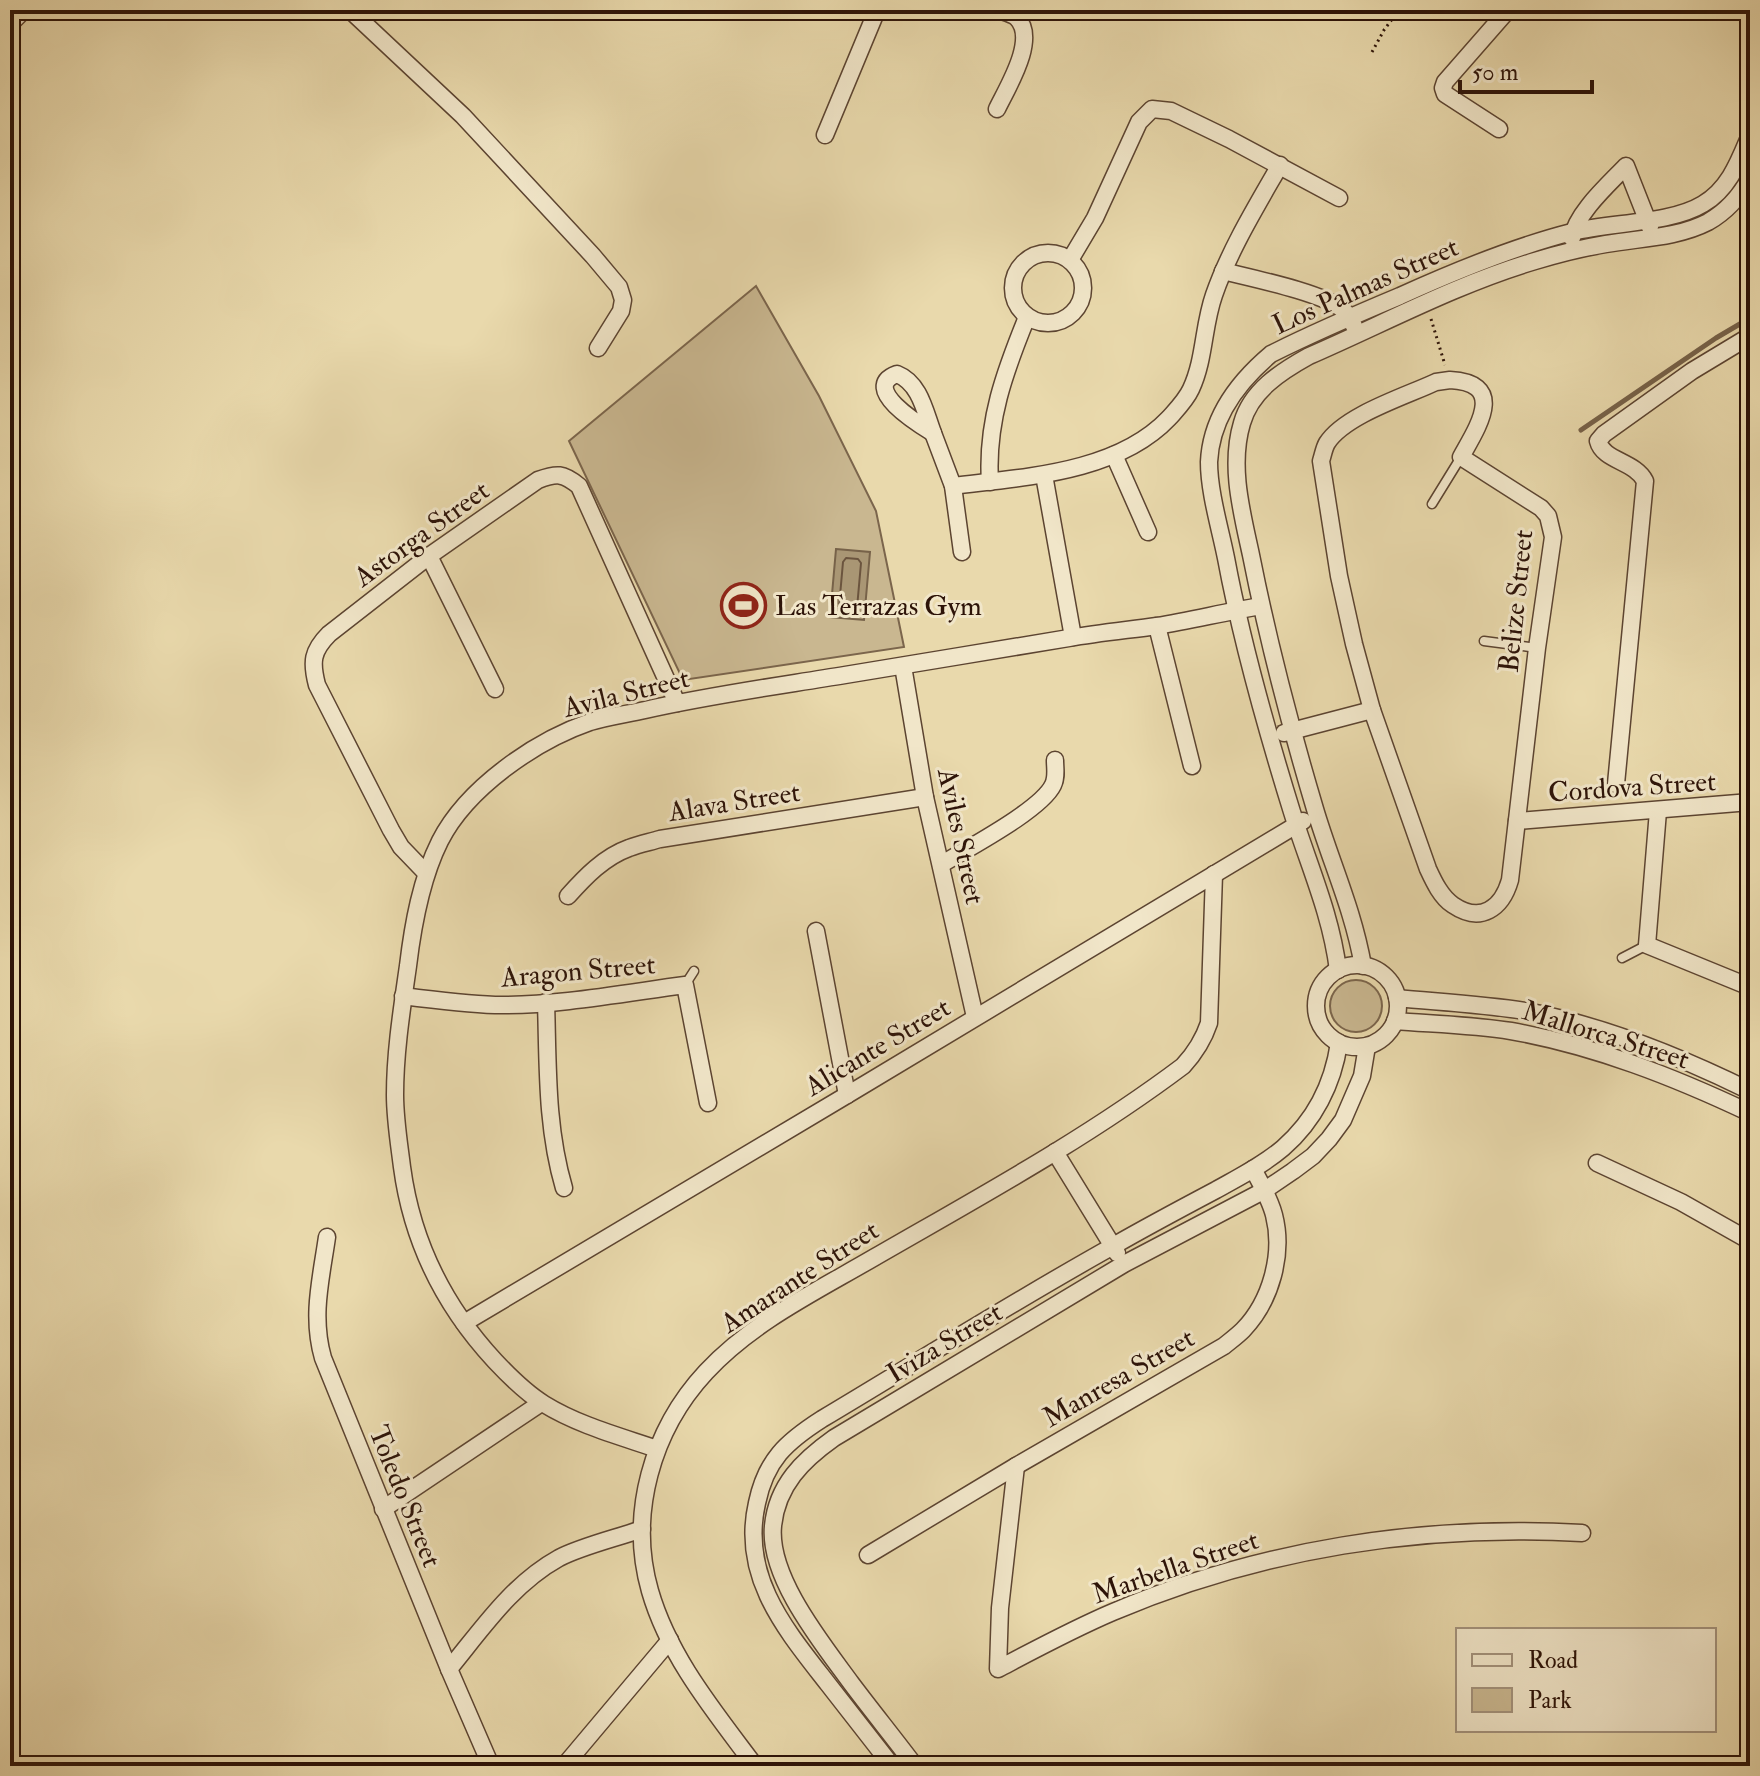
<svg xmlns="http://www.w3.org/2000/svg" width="1760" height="1776" viewBox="0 0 1760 1776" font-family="'IM FELL Double Pica',serif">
	<rect width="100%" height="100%" fill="#e9d9ac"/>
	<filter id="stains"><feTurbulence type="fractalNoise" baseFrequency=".0025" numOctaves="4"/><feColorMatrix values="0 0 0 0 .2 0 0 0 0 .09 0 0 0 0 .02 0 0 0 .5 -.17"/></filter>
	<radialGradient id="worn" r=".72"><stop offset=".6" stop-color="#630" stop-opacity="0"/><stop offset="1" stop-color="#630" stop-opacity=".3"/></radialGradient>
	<g fill="#c9b790" stroke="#7b654c" stroke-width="2">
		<path d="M756,286L819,396L876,511L904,647L683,680L569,441Z"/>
		<circle cx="1356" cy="1006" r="26"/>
	</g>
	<path fill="#a99674" stroke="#776249" stroke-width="2" d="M836,549L870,552L864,620L830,617Z"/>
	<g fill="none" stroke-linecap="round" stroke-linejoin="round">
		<path stroke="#6b543e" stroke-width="2" d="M846,558L858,559L861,563L857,608L854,611L842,610L839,607L843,562Z"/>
		<path stroke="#776249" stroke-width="5" d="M1581,430L1716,338L1750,318"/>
		<defs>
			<g id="lane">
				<path d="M1432,504L1461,457"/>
				<path d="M1484,641L1537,648"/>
				<path d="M1622,958L1647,945"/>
				<path d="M685,985L694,971"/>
			</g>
			<g id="street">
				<path d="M350,10L463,116L593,256L619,287L623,300L621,311L598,348"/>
				<path d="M10,24L24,10"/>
				<path d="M997,109C1007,88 1038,39 1017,18C1013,14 1004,12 999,10"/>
				<path d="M1499,129L1445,94L1443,88L1445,82L1508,10"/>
				<path d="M825,135L877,10"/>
				<path d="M1572,238C1576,213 1609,184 1626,166L1650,227"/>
				<circle cx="1048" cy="288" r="35"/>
				<path d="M1070,260L1095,218L1139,122L1152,109L1171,111L1229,139L1339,198"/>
				<path d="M1223,271C1251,278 1324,293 1343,310C1348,314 1351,320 1354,326"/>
				<path d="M897,374C920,383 925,412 933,433C920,425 859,388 897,374Z"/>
				<path d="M1450,380C1508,383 1477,428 1461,457L1541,508L1548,516L1553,537L1537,648L1510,880C1502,908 1481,924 1453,905C1441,897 1434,882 1428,869L1372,710L1354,644L1339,576L1321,461C1323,455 1324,448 1327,443C1345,415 1406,396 1436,382Z"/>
				<path d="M933,433L953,486L962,552"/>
				<path d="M1114,455L1148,532"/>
				<path d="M1044,475L1073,637"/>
				<path d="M990,482C986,422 1005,371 1027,317"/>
				<path d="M953,486C1024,477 1117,473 1169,418C1177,409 1186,400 1191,389C1205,359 1203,326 1214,295C1230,249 1256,207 1280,165"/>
				<path d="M429,556L495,689"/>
				<path d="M1157,626L1192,766"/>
				<path d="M903,666L925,797L975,1017"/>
				<path d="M1284,733L1372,710"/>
				<path d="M1616,784L1645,481C1635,461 1603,461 1598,441L1604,434L1692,371L1750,336"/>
				<path d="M1658,811L1647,945L1750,987"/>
				<path d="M1517,821L1750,802"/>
				<path d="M942,864C968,848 1041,810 1053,785C1057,777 1055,769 1055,760"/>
				<path d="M426,873L401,847L391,830L317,685C311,662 312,651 329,634L429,556L538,480C557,473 563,473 579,486L677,703"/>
				<path d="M568,896C585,877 604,857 629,848C639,844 650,842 660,839L925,797"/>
				<path d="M816,931L847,1095"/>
				<circle cx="1357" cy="1006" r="41"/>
				<path d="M1363,966C1353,909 1331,863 1315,809C1290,725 1268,641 1251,555C1242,513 1229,466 1242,423C1251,391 1280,372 1309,356C1383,324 1457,284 1535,261C1558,254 1582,248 1606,244C1640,238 1677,238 1708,222C1726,212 1740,196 1750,178"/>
				<path d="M1338,970C1331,914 1309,866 1292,812C1266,728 1242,644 1226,558C1220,528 1209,492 1209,462C1211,417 1239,381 1271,354C1313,333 1357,314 1400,296C1455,271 1513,247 1572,232C1611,222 1670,224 1703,204C1729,189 1739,161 1750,135"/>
				<path d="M403,996C434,1000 465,1004 495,1005C556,1006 625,993 685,985L708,1103"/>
				<path d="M1397,998C1439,1002 1482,1004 1525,1011C1603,1025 1679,1056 1750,1091"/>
				<path d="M546,1002C548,1065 546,1127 564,1188"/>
				<path d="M1395,1021C1433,1024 1473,1025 1511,1031C1595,1046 1674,1077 1750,1113"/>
				<path d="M1055,1152L1117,1253"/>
				<path d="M1597,1163L1681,1202L1750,1241"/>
				<path d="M327,1237C321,1279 311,1316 323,1358L449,1669L491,1766"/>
				<path d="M464,1323L847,1095L1303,821"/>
				<path d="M657,1449C619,1436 578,1425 544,1404C526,1393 510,1377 495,1361C444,1306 412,1242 402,1167C399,1143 395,1119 395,1095C395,1052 402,1008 408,966C413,924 421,879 440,841C467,788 535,741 590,722C607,717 627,714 645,710C711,695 778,686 845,675C920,663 994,650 1069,638C1098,633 1128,630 1157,626C1192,620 1226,612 1261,606"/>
				<path d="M1016,1466L1000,1608L998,1669C1036,1649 1073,1629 1113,1612C1261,1549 1422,1524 1582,1533"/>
				<path d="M383,1509L541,1403"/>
				<path d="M868,1555L1016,1466L1224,1346C1230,1341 1237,1336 1243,1330C1271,1301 1284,1254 1274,1215C1270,1199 1261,1184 1253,1169"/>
				<path d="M449,1669C482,1629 512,1584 559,1558C582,1546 617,1538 642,1529"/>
				<path d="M564,1766L670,1640"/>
				<path d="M755,1766C714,1711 669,1657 650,1591C628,1514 652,1430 706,1372C752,1322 817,1291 875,1257C979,1197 1086,1139 1183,1066C1195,1053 1203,1041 1209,1023L1214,874"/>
				<path d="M892,1766C871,1739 849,1711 828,1684C786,1630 740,1577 757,1503C766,1460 786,1442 822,1419C919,1361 1016,1300 1115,1245C1148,1226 1182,1208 1216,1190C1239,1177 1263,1165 1283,1148C1314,1121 1333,1084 1339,1043"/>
				<path d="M915,1766C894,1738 872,1711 851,1683C822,1643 768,1577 773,1526C777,1485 803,1460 834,1438L1124,1264L1265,1190L1293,1171L1313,1156L1329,1139L1343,1120L1362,1076L1367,1046"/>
			</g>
		</defs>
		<use href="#lane" stroke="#5c4431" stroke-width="11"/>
		<use href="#street" stroke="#5c4431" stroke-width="19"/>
		<g stroke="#2d1308" stroke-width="3" stroke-dasharray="2 4" stroke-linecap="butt">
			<path d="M1372,52L1384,30L1399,10"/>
			<path d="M1431,319L1445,365"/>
		</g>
		<use href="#lane" stroke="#f1e6c9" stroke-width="8"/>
		<use href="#street" stroke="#f1e6c9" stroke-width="16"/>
	</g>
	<defs>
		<symbol id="stadium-ring" viewBox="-11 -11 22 22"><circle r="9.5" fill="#f1e6c9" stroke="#8f2418" stroke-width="1.5"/><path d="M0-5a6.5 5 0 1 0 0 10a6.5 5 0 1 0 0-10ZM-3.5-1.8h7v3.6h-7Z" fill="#8f2418"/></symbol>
	</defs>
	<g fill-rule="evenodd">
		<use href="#stadium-ring" x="718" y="580" width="51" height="51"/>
	</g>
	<g text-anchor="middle" stroke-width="6" stroke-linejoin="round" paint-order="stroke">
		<g font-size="28" fill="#2d1308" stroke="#f1e6c9">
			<text transform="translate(1365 285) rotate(-24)" y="10">Los Palmas Street</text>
			<text transform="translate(421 533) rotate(-36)" y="10">Astorga Street</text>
			<text transform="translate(1515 601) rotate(-84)" y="10">Belize Street</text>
			<text transform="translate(626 692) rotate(-14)" y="10">Avila Street</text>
			<text transform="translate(1632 786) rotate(-4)" y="10">Cordova Street</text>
			<text transform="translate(734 801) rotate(-9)" y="10">Alava Street</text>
			<text transform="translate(962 836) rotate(78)" y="10">Aviles Street</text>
			<text transform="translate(578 970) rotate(-5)" y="10">Aragon Street</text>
			<text transform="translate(1606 1034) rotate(17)" y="10">Mallorca Street</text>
			<text transform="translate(877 1046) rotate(-31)" y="10">Alicante Street</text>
			<text transform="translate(799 1276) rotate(-33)" y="10">Amarante Street</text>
			<text transform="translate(944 1342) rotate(-31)" y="10">Iviza Street</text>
			<text transform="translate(1118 1377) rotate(-30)" y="10">Manresa Street</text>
			<text transform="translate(406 1496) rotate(68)" y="10">Toledo Street</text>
			<text transform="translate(1175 1566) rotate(-19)" y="10">Marbella Street</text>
		</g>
		<g font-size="28" fill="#2d1308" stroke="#f1e6c9" text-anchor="start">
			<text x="775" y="615">Las Terrazas Gym</text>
		</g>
	</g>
	<rect width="1760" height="1776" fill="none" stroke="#e9d9ac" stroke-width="40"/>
	<rect x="12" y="12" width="1736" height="1752" fill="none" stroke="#2d1308" stroke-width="4"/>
	<rect x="20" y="20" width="1720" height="1736" fill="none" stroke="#2d1308" stroke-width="2"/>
	<rect x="1456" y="1628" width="260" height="104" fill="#f1e6c9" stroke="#a3927c" stroke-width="2"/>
	<rect x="1472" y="1654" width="40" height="12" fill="#f1e6c9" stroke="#a3927c" stroke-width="2"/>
	<text x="1528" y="1668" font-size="24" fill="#2d1308">Road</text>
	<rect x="1472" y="1688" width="40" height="24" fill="#c9b790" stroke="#a3927c" stroke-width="2"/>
	<text x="1528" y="1708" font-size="24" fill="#2d1308">Park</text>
	<path d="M1460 80v12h132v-12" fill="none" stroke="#2d1308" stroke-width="4"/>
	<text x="1472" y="80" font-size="24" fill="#2d1308" stroke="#f1e6c9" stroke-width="6" paint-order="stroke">50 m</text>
	<rect width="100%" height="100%" filter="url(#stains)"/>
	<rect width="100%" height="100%" fill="url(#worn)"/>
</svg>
